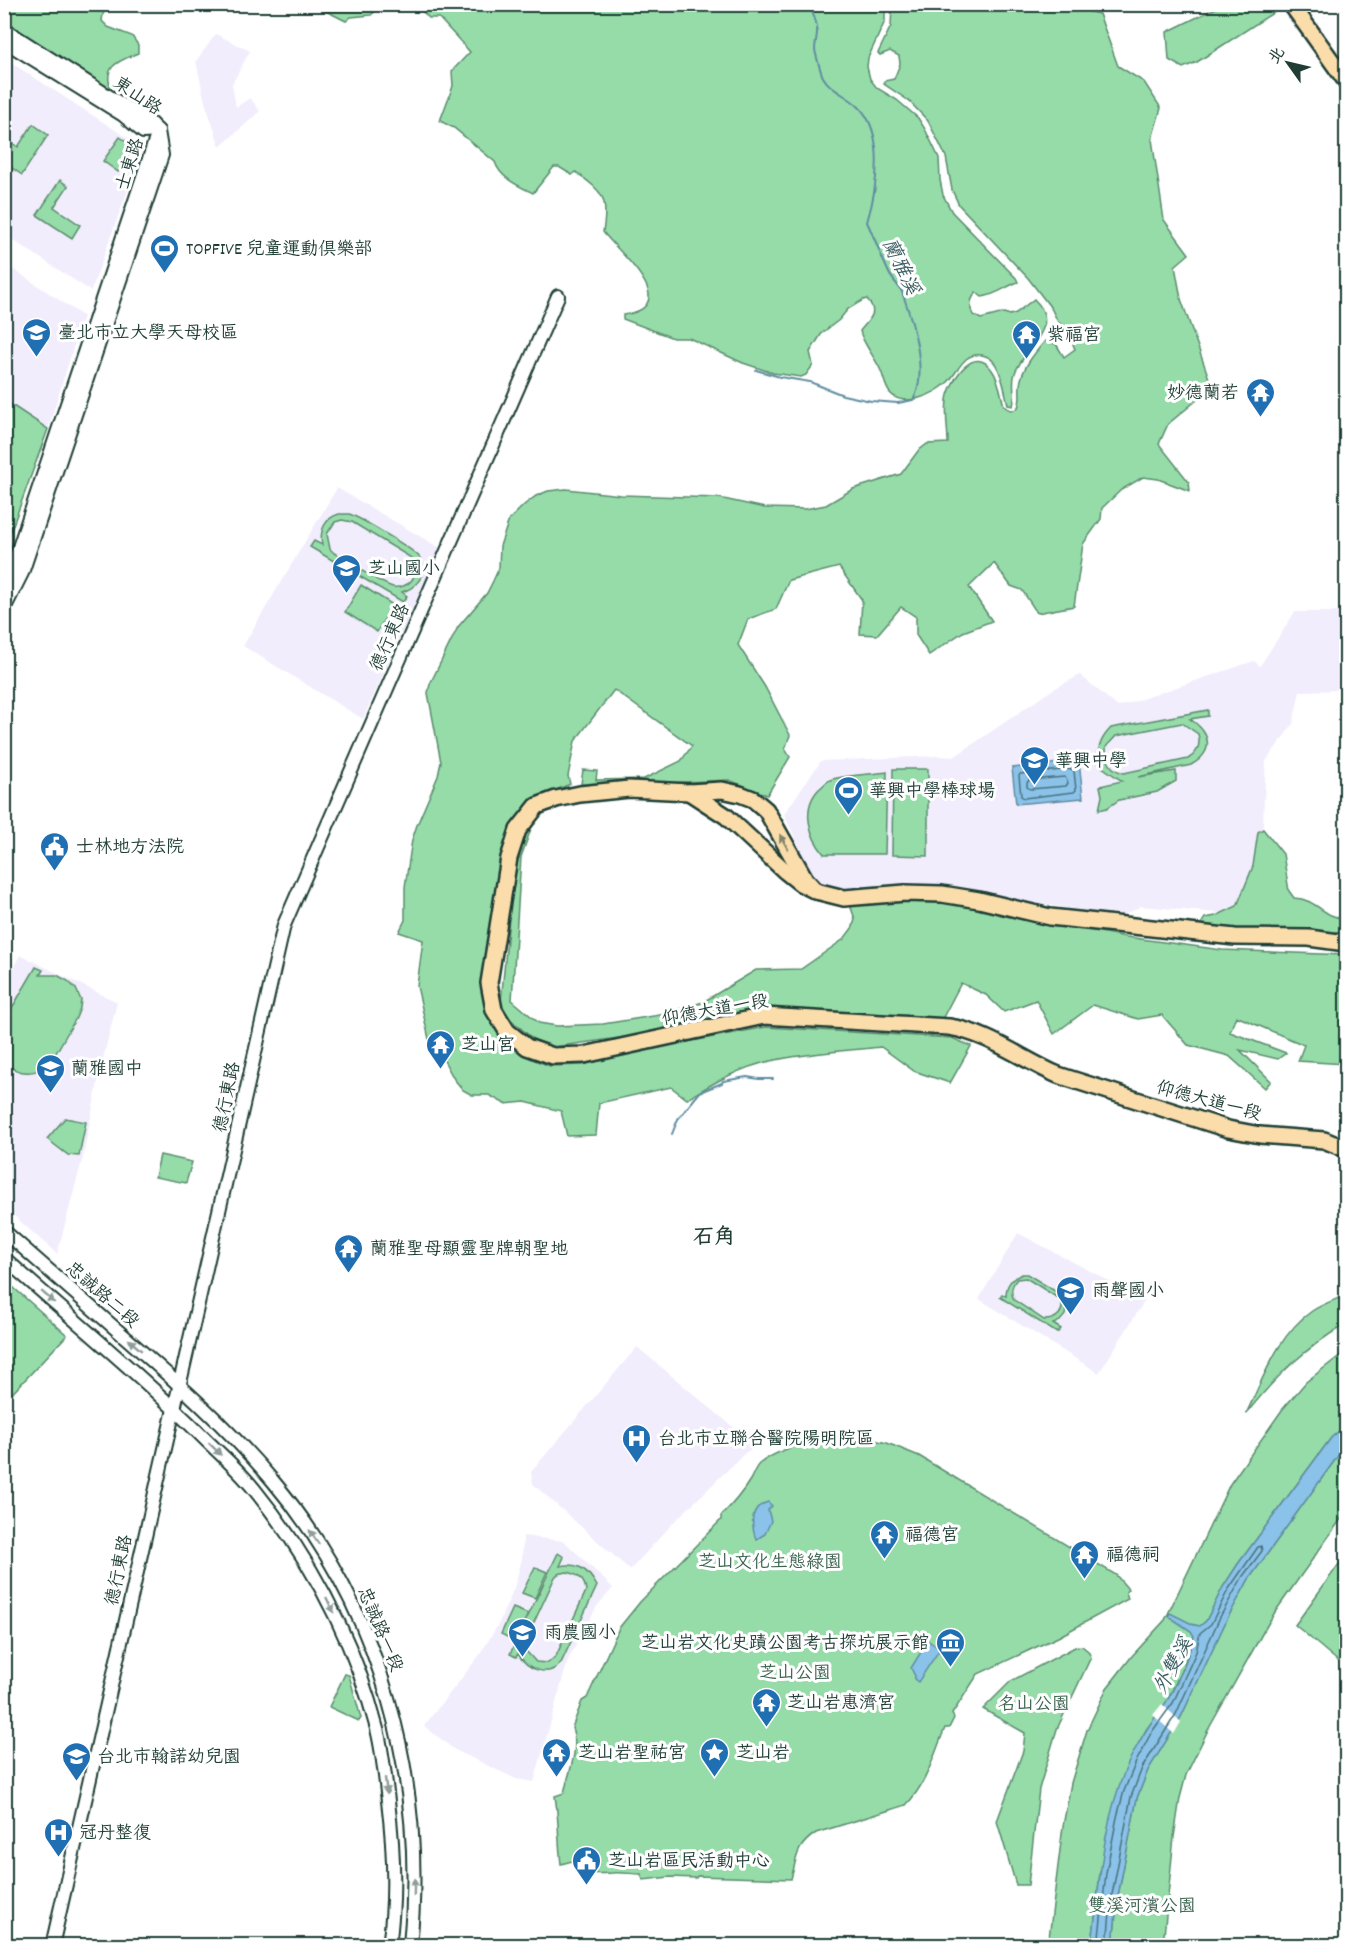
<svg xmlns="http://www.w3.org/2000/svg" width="1351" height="1950" viewBox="0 0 1351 1950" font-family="Dekko,'LXGW WenKai TC',sans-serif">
	<rect width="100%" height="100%" fill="#fff"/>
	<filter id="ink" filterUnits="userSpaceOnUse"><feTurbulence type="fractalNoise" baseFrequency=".0167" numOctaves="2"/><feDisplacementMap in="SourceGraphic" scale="12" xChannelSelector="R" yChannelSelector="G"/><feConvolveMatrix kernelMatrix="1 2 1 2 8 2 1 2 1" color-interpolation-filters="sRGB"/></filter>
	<g filter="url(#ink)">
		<g fill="#f1edfc">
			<path d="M216,34L250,51L232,84L236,107L250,98L260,111L220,147L205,102L196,61Z"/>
			<path d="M4,58L143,148L91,291L5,235Z"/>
			<path d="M4,263L83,316L48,429L5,400Z"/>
			<path d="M337,488L440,548L363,719L243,646Z"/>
			<path d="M1295,612H1338L1344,663L1343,690L1300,691L1293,724L1266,761L1261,861L1240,915L1141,906L1121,916L907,884L832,889L814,880L784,814L821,761L938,756L954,757L1052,690L1080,675L1118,707L1254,661L1260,666Z"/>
			<path d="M20,955L117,1002L101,1067L83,1157L57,1254L5,1208L4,987Z"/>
			<path d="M1018,1233L1145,1300L1099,1373L979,1299Z"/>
			<path d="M637,1347L756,1446L745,1453L673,1523L630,1570L533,1484L531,1472Z"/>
			<path d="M523,1536L564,1541L613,1588L597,1606L568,1660L534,1782L516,1779L455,1750L424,1726L479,1656L498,1625L514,1588L522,1559Z"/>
		</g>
		<g fill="#96dca9" stroke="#5a8c6e" stroke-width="1.5" fill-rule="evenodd">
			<path d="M4,5H109L103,14L102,21L108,27L132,36L138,45V53C119,61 101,66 112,91L111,95L5,26Z"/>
			<path d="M317,5H382L371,15L351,17L346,21L322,9Z"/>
			<path d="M406,5H885V21L868,58L867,67L870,79L877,88L897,100L918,118L925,129L939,158L940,180L943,195L952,212L1016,278L1018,282C1005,287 996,295 982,297L976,292C970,301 969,305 973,315L981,319L1004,313L1010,315L1016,313L1034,299C1063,327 1025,346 1015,373C1011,384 1016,395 1013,406L1008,405C1005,392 1003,376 996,365C993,360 988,356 982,355C963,352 959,371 948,382C935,394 904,409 890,393C885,387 884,378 881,371C876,359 862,342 860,331C868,320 880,314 867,299L863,300L848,309L839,320L822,333L810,352L813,365L806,375L801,377L773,373L743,363L689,338H673L623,319V315C685,306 619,253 603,232C609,196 603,193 576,172L572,175L559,167H554L533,193C519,186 500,178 495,162L454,128L440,121L453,86L452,71L470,52L439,18H429L421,10H413Z"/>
			<path d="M892,5H1062L1099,14L1118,66L1144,82L1161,108L1152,139L1164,220L1189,254L1175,266L1181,299L1211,384L1197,400L1168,424L1159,444L1189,482L1190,491L1158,479L1143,477L1121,490L1102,508L1101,519L1083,544L1074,606L1037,613L1022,590L1011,586L994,563L969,587L992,621L963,632L929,655L916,635V617L901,607L877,635L860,634L862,600L839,567L789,580L776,609L748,619L738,645L765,687L790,735L785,749L790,757L767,795L729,780L622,785L581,784L583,770L597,771L596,780L644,779L681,761L692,746L614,690L575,741L568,776L570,784L535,799L508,833L498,910L490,1014L499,1033L532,1059L550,1066L583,1065L634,1052L766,1027L952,1038L971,1046L950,1083L914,1071L881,1047C845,1051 807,1053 771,1061C741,1067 713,1083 687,1099L671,1087L599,1103L596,1135L567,1136L561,1111L525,1102L505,1104L489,1095H472L463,1090L454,1079L434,1042L429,1039L417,986L423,940L399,932L405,920V887L412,840L417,825L438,776L441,762L428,693L430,684L458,627L487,593L493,581L499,568L500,546L509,520L524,505L536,496L548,491L566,489L621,495L719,498L765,508L805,509L826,505L853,489L901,474L918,451L927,444L948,443C948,428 944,410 948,395C953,378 974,344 992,370C999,379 1001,395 1004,406C1009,410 1011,411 1017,409C1022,401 1019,394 1020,385C1022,368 1034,354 1045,341L1056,344L1064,357L1075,349L1065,327L1058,322L1051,308L1028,278L959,205L952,190L946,157L928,121L909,101L884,84V81L894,79L900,64L899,56L890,51L880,55L878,53L891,26Z"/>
			<path d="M1222,5H1280L1282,7L1197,62L1183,68L1169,60L1167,32Z"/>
			<path d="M33,124L48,135L22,175L5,163V138L18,147Z"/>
			<path d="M120,137L135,147L118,172L103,161Z"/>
			<path d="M60,180L68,186L54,207L80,225L72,238L37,215Z"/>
			<path d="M4,400L48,429L5,547H4Z"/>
			<path d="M339,514C342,514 346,514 349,514C359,517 415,550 420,558C430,573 416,588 402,592L407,596L403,602L310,547L314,541L322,545C319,531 325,518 339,514ZM342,520L352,522L413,559C416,567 417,574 411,581C407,586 399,588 393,587C380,584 347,561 334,553L330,549L327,534L335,522Z"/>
			<path d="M361,585L393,605L377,632L345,612Z"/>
			<path d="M1208,710V716L1190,719C1211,733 1215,751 1191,765L1138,777L1176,771V781L1157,792L1119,800L1107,808L1099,810L1102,796L1100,786L1122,781L1102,767L1097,761C1098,747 1101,738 1111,728ZM1182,723L1198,734C1201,745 1198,753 1188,759L1124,773C1110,770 1106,761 1106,747L1116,736Z"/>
			<path d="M893,769H928V856L892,855Z"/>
			<path d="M887,772L885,854H824C809,836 801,808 819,789C822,787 827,781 830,780C840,776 875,774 887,772Z"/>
			<path d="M546,809L532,826L521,857L512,1000L539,1023L557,1026L603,1024L660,1015L703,1002L756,970L801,969L844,939L853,927L855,919L850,905H836L798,891H802L942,902L1126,937L1222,950L1346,955V1064L1298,1061L1304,1045L1236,1016L1230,1032L1286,1053L1278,1059L1240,1050L1271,1081L1265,1088L1229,1056L1188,1045L1162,1015L1138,1019L1093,1005L1054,1034L1036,1000L1004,1012L986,995L961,983L940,1023L758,1014L648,1034L553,1047L533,1039L508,1017L501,1002L515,856L525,832L534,818Z"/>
			<path d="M1263,829L1283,854L1289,891L1294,898C1318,899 1321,917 1346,919V941L1199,927L1205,918L1216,916L1237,906L1253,866L1258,832Z"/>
			<path d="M36,967L43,970L40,975H57L68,981L76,989L81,1000L80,1008L76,1018L49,1065C34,1075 18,1075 5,1063V1020Z"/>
			<path d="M65,1118L86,1122L79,1156L68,1155L47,1139Z"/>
			<path d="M160,1155L192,1162L186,1183L155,1177Z"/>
			<path d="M1022,1274H1027L1065,1297L1067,1305L1065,1315L1060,1321L1053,1324L1061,1329L1057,1333L1000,1297L1002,1294L1006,1296C1006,1284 1011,1279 1022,1274ZM1026,1278L1061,1300C1065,1312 1057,1320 1044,1320L1014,1300C1010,1292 1011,1286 1017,1279Z"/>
			<path d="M5,1280L67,1335L5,1401Z"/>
			<path d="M1346,1295V1324C1305,1348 1276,1376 1246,1414C1263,1379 1278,1334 1312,1311C1322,1304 1335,1300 1346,1295Z"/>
			<path d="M1346,1351V1425L1331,1438L1238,1564L1223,1587L1206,1621L1200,1626L1194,1625L1169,1614V1616L1191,1631L1194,1635L1190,1650L1168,1700L1146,1730L1131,1759L1100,1872L1092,1945L1048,1946L1063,1826L1071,1783L1087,1730L1107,1688L1132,1656L1165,1620L1230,1484L1282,1410L1306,1382Z"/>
			<path d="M828,1437L865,1438L887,1443L919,1456L1116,1575L1128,1589L1126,1592L1128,1599L1058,1637L978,1674L952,1714L954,1718L949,1728H945C934,1754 927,1784 906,1805L816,1833C796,1846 797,1857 791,1879L697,1876L696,1878L670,1877L643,1880L641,1874C632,1874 621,1872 612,1873C592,1874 587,1876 572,1861L561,1864C558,1841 559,1819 555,1796L564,1793C569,1772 580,1748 572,1728L582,1701L587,1698L619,1628L640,1602L721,1520V1516C732,1505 742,1493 750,1480C753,1475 755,1468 759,1464C775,1451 809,1440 828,1437Z"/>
			<path d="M1346,1448V1512L1275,1612L1262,1634L1208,1730L1186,1775L1180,1798L1174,1837L1163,1945L1113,1946L1117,1901L1137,1798L1148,1770L1181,1717L1227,1619L1249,1579L1340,1453Z"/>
			<path d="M558,1553L564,1557L560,1566C579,1562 588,1570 597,1586L561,1663C548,1679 527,1669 518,1654L516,1657L510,1654ZM567,1572C578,1574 585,1580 586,1591L556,1656L548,1663L536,1662L526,1651L525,1642L555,1577L558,1574Z"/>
			<path d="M1342,1560L1346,1565V1668L1295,1625Z"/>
			<path d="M535,1567L547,1572L535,1598L522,1593Z"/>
			<path d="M513,1608L528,1614L515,1641L501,1634Z"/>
			<path d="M1082,1646L1088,1651L1091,1657L1057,1729L1039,1789L1028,1885H1016L997,1821L1023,1751L1025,1733L983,1709L1011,1681L1075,1647Z"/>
			<path d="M345,1674L349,1675L361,1718L359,1721L329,1707Z"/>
		</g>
		<g fill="#8bc2e9" stroke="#608da1" stroke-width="1.5">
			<path d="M1079,761L1083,798L1016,804L1012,768Z"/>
			<path d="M1346,1425V1448L1340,1453L1249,1579L1227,1619L1181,1717L1148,1770L1137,1798L1117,1901L1113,1945L1092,1946C1099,1883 1103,1815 1131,1757C1136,1748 1141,1738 1147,1729C1153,1719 1162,1710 1168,1699C1179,1680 1188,1657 1194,1636L1191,1631L1168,1616L1170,1613L1194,1625L1200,1626L1206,1621L1223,1587L1238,1564L1331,1438Z"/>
			<path d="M768,1502L772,1506L768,1510L771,1521L765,1534L757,1539L755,1537C751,1522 750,1507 768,1502Z"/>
			<path d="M920,1635L940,1649L918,1682L914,1679L915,1676L911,1668L923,1649L915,1642Z"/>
		</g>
		<path fill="#fff" d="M1162,1704L1181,1722L1174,1734L1153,1715Z"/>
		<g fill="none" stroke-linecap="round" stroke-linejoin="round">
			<g stroke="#4a727c" stroke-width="1.5">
				<path d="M1072,769L1074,771L1076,790L1074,792L1024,798L1021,796L1019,776L1020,774Z"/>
				<path d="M1065,777L1068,783L1066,786L1030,789L1027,787V783L1029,780Z"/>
				<path d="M1098,1946L1106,1873L1117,1817L1124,1791L1136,1762L1151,1733L1173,1703L1196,1652L1200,1633L1211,1624L1228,1590L1258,1547L1261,1546L1262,1551L1243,1576L1220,1617L1176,1714L1142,1768L1131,1797L1111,1900L1107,1946"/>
			</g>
			<g stroke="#608da1" stroke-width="2">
				<path d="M756,370L780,377L810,382L843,395L871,401L898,403L913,400C929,374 912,319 902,292C899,285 892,280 889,273C881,256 875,239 867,222C877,189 886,133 858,106C847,95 831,91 823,77C821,73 816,55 815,50C815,42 818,35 817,27C816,19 811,13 811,4"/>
				<path d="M672,1134L678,1119L700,1092L722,1083L723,1081L747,1077L759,1079H773"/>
			</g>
			<defs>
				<g id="minor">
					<path d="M4,29L149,122L158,131"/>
					<path d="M4,41L123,115L143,132L158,131"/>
					<path d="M4,585L12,568L157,135"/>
					<path d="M4,609L22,573L162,155L158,131"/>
					<path d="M4,1231C42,1264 79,1297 117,1330C171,1377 226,1425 273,1481C381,1609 427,1780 410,1946"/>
					<path d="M4,1258C71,1318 140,1374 203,1437C220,1454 239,1470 254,1489C311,1559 354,1641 377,1729C383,1753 385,1777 388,1801C394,1849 396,1897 389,1946"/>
					<path d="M52,1946L284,925L558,296"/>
				</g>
				<g id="major">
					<path d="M1291,4L1346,81"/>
					<path d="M689,792L726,816L785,871L800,883L816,891L844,898L905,893L942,894L979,900L1050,917L1078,920L1235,937L1309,938L1346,943"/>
					<path d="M816,891L805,879L766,810L753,799L740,794L722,790L689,792L629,789L580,794L556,799L537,806L518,830L509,858L489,983L494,1010L507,1031L527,1047L553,1056L584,1055L764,1016L949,1027C989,1033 1021,1059 1058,1075L1228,1129L1260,1135L1324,1140L1346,1149"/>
				</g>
			</defs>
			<use href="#minor" stroke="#1f3d34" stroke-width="16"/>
			<use href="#major" stroke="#1f3d34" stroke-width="20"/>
			<use href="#minor" stroke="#fff" stroke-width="12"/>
			<use href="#major" stroke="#faddab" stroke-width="15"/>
		</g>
		<defs><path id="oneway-solid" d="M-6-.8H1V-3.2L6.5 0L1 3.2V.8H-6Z" transform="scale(1.5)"/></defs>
		<use fill="#82856a" href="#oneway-solid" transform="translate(784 842) rotate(-119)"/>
		<g fill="#8f9e9a">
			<use href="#oneway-solid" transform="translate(48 1297) rotate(41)"/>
			<use href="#oneway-solid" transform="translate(135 1345) rotate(-139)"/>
			<use href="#oneway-solid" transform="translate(215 1449) rotate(45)"/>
			<use href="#oneway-solid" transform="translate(314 1537) rotate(-124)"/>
			<use href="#oneway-solid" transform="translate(330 1605) rotate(64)"/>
			<use href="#oneway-solid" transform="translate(386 1786) rotate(83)"/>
			<use href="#oneway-solid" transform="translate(414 1887) rotate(-89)"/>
		</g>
	</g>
	<defs>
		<symbol id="stadium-pin" viewBox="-11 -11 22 30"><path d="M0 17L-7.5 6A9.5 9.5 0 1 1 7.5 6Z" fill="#1f6fb2" stroke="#fff"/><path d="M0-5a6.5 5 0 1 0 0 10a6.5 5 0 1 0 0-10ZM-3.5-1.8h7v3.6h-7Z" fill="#fff"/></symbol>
		<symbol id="university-pin" viewBox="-11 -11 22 30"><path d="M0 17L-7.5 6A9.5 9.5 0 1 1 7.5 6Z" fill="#1f6fb2" stroke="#fff"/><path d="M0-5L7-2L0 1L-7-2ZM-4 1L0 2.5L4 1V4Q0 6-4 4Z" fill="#fff"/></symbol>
		<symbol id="temple-pin" viewBox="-11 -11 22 30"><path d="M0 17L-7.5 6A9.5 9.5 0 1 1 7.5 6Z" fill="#1f6fb2" stroke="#fff"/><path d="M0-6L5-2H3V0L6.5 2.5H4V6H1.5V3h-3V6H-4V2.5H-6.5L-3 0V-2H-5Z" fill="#fff"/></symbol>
		<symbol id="school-pin" viewBox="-11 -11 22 30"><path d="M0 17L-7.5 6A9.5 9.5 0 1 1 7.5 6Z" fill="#1f6fb2" stroke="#fff"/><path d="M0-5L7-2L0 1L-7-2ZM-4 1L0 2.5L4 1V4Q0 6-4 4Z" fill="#fff"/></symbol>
		<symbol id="civic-pin" viewBox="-11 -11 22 30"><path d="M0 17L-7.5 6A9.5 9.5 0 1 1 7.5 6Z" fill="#1f6fb2" stroke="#fff"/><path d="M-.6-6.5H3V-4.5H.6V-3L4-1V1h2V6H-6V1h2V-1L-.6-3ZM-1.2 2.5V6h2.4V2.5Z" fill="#fff"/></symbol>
		<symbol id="hospital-pin" viewBox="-11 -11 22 30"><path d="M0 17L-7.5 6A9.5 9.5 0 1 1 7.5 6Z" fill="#1f6fb2" stroke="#fff"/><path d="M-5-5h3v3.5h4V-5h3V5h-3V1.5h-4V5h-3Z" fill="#fff"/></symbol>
		<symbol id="museum-pin" viewBox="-11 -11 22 30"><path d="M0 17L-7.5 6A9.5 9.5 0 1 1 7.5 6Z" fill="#1f6fb2" stroke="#fff"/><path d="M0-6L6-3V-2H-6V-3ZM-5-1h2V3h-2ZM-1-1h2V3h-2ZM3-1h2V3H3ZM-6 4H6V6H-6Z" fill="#fff"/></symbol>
		<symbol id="sight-pin" viewBox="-11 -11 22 30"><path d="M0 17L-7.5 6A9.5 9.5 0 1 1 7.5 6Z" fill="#1f6fb2" stroke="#fff"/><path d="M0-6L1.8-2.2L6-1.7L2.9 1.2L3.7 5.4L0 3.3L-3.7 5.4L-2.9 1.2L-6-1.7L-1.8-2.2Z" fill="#fff"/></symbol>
	</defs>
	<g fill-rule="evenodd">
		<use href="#stadium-pin" x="148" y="232" width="33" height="45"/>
		<use href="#university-pin" x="20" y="316" width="33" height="45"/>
		<use href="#temple-pin" x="1010" y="318" width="33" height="45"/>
		<use href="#temple-pin" x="1244" y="376" width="33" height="45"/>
		<use href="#school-pin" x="330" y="552" width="33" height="45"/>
		<use href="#school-pin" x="1018" y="744" width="33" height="45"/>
		<use href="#stadium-pin" x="832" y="774" width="33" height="45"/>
		<use href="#civic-pin" x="38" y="830" width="33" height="45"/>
		<use href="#temple-pin" x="424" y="1028" width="33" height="45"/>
		<use href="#school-pin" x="34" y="1052" width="33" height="45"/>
		<use href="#temple-pin" x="332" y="1232" width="33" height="45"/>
		<use href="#school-pin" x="1054" y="1274" width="33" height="45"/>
		<use href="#hospital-pin" x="620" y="1422" width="33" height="45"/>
		<use href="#temple-pin" x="868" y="1518" width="33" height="45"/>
		<use href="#temple-pin" x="1068" y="1538" width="33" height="45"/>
		<use href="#school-pin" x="506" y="1616" width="33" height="45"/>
		<use href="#museum-pin" x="934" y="1626" width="33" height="45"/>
		<use href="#temple-pin" x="750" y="1686" width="33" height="45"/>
		<use href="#temple-pin" x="540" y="1736" width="33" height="45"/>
		<use href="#sight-pin" x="698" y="1736" width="33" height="45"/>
		<use href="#school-pin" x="60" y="1740" width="33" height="45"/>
		<use href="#hospital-pin" x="42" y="1816" width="33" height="45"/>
		<use href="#civic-pin" x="570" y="1844" width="33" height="45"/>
	</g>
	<g text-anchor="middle" stroke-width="6" stroke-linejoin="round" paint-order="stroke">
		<g font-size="18" fill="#1f3d34" stroke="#fff">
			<text transform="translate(138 95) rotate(34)" y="6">東山路</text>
			<text transform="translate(129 164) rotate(-72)" y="6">士東路</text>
			<text transform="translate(389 637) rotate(-66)" y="6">德行東路</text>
			<text transform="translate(715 1009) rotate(-10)" y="6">仰德大道一段</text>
			<text transform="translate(226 1097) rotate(-78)" y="6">德行東路</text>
			<text transform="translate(1209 1100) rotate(15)" y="6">仰德大道一段</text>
			<text transform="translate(103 1294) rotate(41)" y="6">忠誠路二段</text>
			<text transform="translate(118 1570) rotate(-78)" y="6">德行東路</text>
			<text transform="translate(381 1629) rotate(67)" y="6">忠誠路一段</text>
		</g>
		<g font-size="18" fill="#1f3d34" stroke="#fff" text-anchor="start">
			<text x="186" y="254">TOPFIVE 兒童運動俱樂部</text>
			<text x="58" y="338">臺北市立大學天母校區</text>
			<text x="1047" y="340">紫福宮</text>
			<text x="1239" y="398" text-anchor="end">妙德蘭若</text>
			<text x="368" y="574">芝山國小</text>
			<text x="1055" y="766">華興中學</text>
			<text x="869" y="796">華興中學棒球場</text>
			<text x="76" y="852">士林地方法院</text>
			<text x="461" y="1050">芝山宮</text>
			<text x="71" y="1074">蘭雅國中</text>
			<text x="370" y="1254">蘭雅聖母顯靈聖牌朝聖地</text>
			<text x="1092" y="1296">雨聲國小</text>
			<text x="658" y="1444">台北市立聯合醫院陽明院區</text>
			<text x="905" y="1540">福德宮</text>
			<text x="1106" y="1560">福德祠</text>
			<text x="544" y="1638">雨農國小</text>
			<text x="929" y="1648" text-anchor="end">芝山岩文化史蹟公園考古探坑展示館</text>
			<text x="787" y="1708">芝山岩惠濟宮</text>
			<text x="578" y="1758">芝山岩聖祐宮</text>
			<text x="736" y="1758">芝山岩</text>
			<text x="97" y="1762">台北市翰諾幼兒園</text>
			<text x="79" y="1838">冠丹整復</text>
			<text x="608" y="1866">芝山岩區民活動中心</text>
		</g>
		<g font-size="18" fill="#3d6551" stroke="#fff">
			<text x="770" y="1567">芝山文化生態綠園</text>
			<text x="795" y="1678">芝山公園</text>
			<text x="1034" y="1709">名山公園</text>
			<text x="1142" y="1911">雙溪河濱公園</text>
		</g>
		<g font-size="20" font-style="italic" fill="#3a5e61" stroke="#fff">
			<text transform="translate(902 266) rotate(64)" y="7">蘭雅溪</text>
			<text transform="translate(1172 1665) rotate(-62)" y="7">外雙溪</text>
		</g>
		<g font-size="21" font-weight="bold" fill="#1f3d34" stroke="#fff">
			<text x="714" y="1243">石角</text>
		</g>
	</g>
	<rect width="1351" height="1950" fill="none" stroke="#fff" stroke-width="24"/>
	<rect x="12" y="12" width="1327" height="1926" fill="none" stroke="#1f3d34" stroke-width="2" filter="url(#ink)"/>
	<g transform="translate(1288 63) rotate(304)" stroke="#ffffff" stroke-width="4.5" paint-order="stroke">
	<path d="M0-4.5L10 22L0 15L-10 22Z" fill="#1f3d34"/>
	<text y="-9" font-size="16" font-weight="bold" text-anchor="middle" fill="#1f3d34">北</text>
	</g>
</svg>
